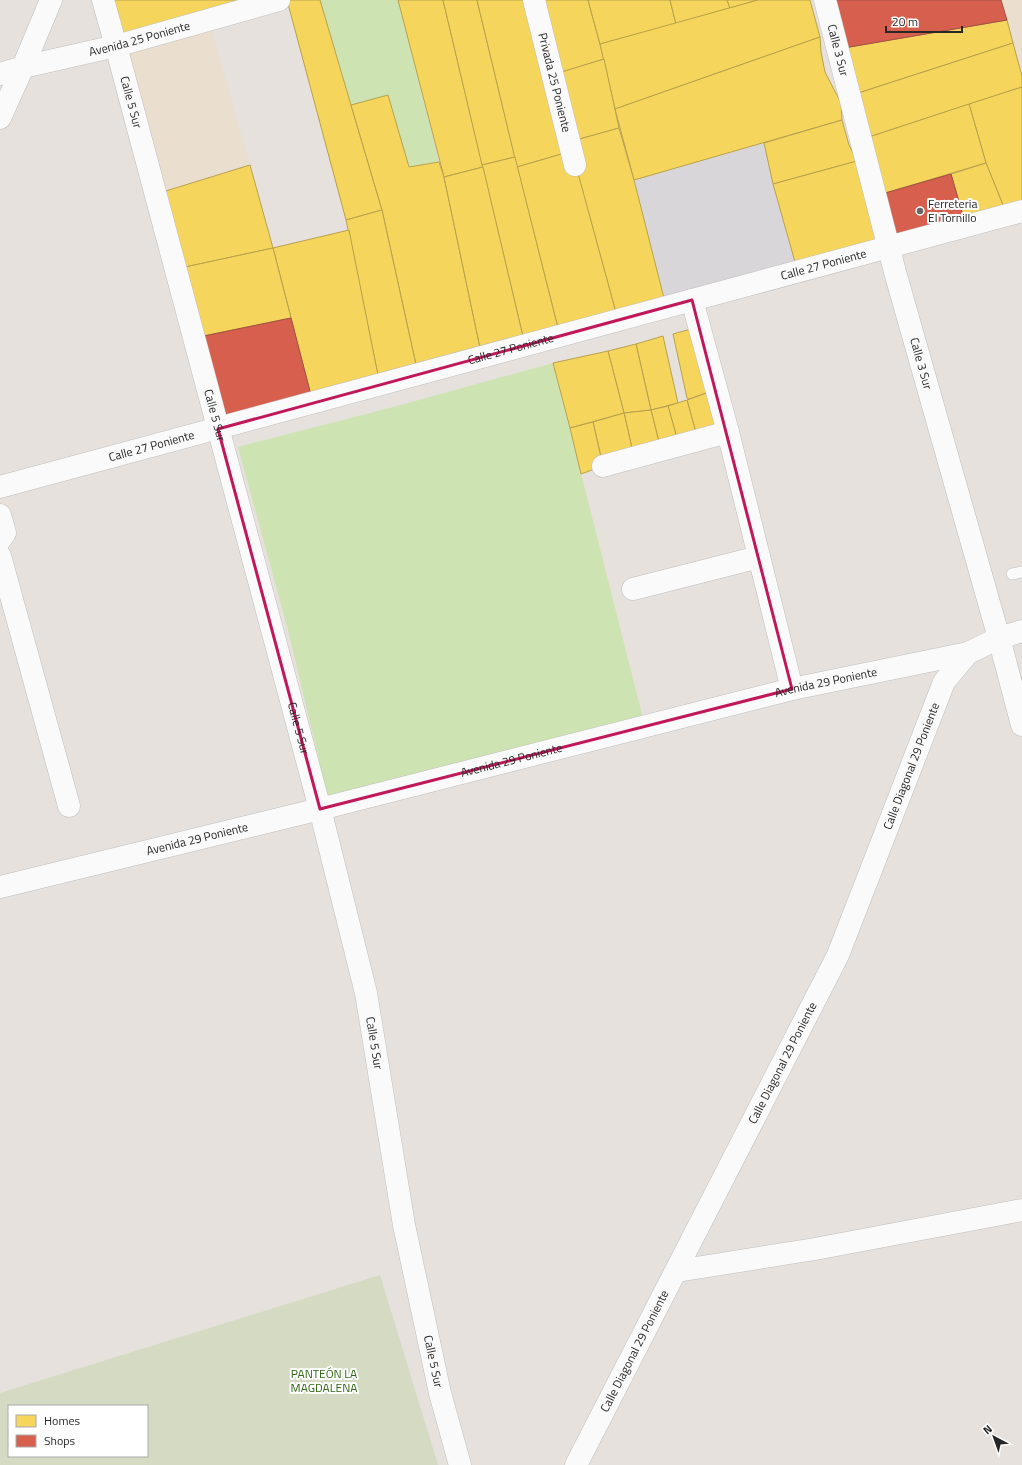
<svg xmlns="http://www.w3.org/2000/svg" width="1022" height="1465" viewBox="0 0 1022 1465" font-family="'Titillium Web',sans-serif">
	<rect width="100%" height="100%" fill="#e6e1dc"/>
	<path fill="#d8d6d8" d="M764,143L773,184L797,269L666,306L634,180Z"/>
	<g fill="#eadecf">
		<path d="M1001,0H1022V76L1013,43Z"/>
		<path d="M209,20L250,165L156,194L116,46Z"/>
	</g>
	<g fill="#cde4b2">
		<path d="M320,0H398L439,162L409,167L388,95L351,105Z"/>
		<path d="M553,363L645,726L330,806L288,630L238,447L397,406Z"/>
	</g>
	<path fill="#d4dbc2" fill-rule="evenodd" d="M380,1275L438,1465H0V1393ZM9,1406H147V1456H9Z"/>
	<g fill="#f6d55c" stroke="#b8a14c">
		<path d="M103,0H243L116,46Z"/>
		<path d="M287,0H320L382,210L346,220Z"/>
		<path d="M398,0H443L483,167L444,177Z"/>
		<path d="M443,0H477L515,157L482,165Z"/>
		<path d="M477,0H534L572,151L517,167Z"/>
		<path d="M534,0H588L604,59L552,75Z"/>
		<path d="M588,0H670L676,24L600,44Z"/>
		<path d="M670,0H727L730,8L676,24Z"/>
		<path d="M727,0H758L730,8Z"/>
		<path d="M758,0H810L820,37L615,109L600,44Z"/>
		<path d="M1007,20L1013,43L849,96L838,49Z"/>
		<path d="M820,37L821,52L825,72L841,103L842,120L634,180L615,109Z"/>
		<path d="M1013,43L1022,76V87L860,140L849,96Z"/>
		<path d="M604,59L619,128L569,142L552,75Z"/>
		<path d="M1022,87V211L1007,215L986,163L969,104Z"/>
		<path d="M388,95L409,167L439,162L444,177L482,357L418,374L382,210L351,105Z"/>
		<path d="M969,104L986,163L875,196L860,140Z"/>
		<path d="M842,120L849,145L857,161L773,184L764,143Z"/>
		<path d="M619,128L634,180L666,306L618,320L569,142Z"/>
		<path d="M572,151L618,320L560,336L517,167Z"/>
		<path d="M515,157L560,336L525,345L482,165Z"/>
		<path d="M857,161L888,248L797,269L773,184Z"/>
		<path d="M986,163L1007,215L966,226L951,174Z"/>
		<path d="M250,165L273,248L176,269L156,194Z"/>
		<path d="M483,167L525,345L482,357L444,177Z"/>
		<path d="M382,210L418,374L380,385L346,220Z"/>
		<path d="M349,230L380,385L313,403L273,248Z"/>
		<path d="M273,248L291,318L194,338L176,269Z"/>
		<path d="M698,327L715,390L689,399L687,398L673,334Z"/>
		<path d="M663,336L678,403L651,410L636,344Z"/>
		<path d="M636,344L651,410L624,413L608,351Z"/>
		<path d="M608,351L624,413L570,428L553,363Z"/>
		<path d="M715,390L728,432L698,440L687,400Z"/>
		<path d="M687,400L698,440L679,445L668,406Z"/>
		<path d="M668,406L679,445L661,450L651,410Z"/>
		<path d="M651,410L661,450L634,457L624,413Z"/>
		<path d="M624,413L634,457L603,466L593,422Z"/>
		<path d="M593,422L603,466L581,474L570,428Z"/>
	</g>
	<g fill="#d6604d" stroke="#a24f42">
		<path d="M825,0H1001L1007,20L838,49Z"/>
		<path d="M951,174L966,226L888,248L875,196Z"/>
		<path d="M291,318L313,403L218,429L194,338Z"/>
	</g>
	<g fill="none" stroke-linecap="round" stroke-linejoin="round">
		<defs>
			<path id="lane" d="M1012,574L1022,572"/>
			<g id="street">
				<path id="s1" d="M103,0L116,46L320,809L366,993L404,1225L440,1393L460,1465"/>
				<path id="s2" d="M534,0L575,165"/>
				<path id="s3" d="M825,0L895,272L999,638L1022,725"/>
				<path id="s4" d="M0,74L23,67L116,46L279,0"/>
				<path d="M0,118L23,67L51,0"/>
				<path d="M692,300L728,432L792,689"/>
				<path d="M603,466L728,432"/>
				<path id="s5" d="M0,487L1022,211"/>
				<path d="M0,515L5,533L0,540"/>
				<path d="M0,556L69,806"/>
				<path d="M633,589L759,557"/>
				<path id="s6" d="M0,887L320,809L792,689L968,653"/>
				<path d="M677,1271L815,1249L1022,1210"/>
			</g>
			<g id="secondary">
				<path id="s7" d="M576,1465L838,955L944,682L968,653L999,638L1022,631"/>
			</g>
		</defs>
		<use href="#lane" stroke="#bfbebe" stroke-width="12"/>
		<use href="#street" stroke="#bfbebe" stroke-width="23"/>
		<use href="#secondary" stroke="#bfbebe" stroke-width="23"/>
		<use href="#lane" stroke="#fbfafa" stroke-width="11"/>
		<use href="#street" stroke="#fbfafa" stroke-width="22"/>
		<use href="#secondary" stroke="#fbfafa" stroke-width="22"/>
	</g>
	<path fill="none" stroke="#c2185b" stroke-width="3" stroke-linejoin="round" d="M692,300L792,689L320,809L218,429Z"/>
	<circle fill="#6a6866" stroke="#fff" stroke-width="1.5" cx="920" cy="211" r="4"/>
	<g text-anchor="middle" stroke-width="4" stroke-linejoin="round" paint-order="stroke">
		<g font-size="12" fill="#272727" stroke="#fff">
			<text dy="4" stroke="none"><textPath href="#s4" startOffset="144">Avenida 25 Poniente</textPath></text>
			<text dy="4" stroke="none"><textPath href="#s3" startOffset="52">Calle 3 Sur</textPath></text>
			<text dy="4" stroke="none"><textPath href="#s2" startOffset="85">Privada 25 Poniente</textPath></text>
			<text dy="4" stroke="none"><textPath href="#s1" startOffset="106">Calle 5 Sur</textPath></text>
			<text dy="4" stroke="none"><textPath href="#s5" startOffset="853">Calle 27 Poniente</textPath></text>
			<text dy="4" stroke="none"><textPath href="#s5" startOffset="529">Calle 27 Poniente</textPath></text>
			<text dy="4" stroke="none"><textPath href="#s3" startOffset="376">Calle 3 Sur</textPath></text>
			<text dy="4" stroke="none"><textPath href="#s1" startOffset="430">Calle 5 Sur</textPath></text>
			<text dy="4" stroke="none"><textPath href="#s5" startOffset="157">Calle 27 Poniente</textPath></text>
			<text dy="4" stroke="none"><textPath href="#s6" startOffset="851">Avenida 29 Poniente</textPath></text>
			<text dy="4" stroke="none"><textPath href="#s1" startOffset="754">Calle 5 Sur</textPath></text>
			<text dy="4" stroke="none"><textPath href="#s6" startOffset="527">Avenida 29 Poniente</textPath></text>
			<text dy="4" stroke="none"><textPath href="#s7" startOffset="776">Calle Diagonal 29 Poniente</textPath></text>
			<text dy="4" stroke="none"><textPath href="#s6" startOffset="203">Avenida 29 Poniente</textPath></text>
			<text dy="4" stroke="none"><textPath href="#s1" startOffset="1078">Calle 5 Sur</textPath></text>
			<text dy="4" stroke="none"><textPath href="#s7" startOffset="452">Calle Diagonal 29 Poniente</textPath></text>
			<text dy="4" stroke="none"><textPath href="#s7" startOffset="128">Calle Diagonal 29 Poniente</textPath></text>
			<text dy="4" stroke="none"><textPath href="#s1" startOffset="1402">Calle 5 Sur</textPath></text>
		</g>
		<g font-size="12" fill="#272727" stroke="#fff" text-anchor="start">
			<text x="928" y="208">Ferreteria<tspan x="928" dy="14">El Tornillo</tspan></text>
		</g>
		<g font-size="12" fill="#306615" stroke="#fff">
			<text x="324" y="1378">PANTEÓN LA<tspan x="324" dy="14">MAGDALENA</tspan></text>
		</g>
	</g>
	<rect x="8" y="1405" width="140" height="52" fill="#ffffff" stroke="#a9a9a9"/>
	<rect x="16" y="1415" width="20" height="12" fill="#f6d55c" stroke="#a9a9a9"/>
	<text x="44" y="1425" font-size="12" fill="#272727">Homes</text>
	<rect x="16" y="1435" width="20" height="12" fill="#d6604d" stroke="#a9a9a9"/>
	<text x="44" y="1445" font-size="12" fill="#272727">Shops</text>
	<g transform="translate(994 1437) rotate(319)" stroke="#ffffff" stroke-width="3" paint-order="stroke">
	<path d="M0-3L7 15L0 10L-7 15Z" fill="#272727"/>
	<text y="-6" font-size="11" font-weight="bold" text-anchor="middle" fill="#272727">N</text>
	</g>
	<path d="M886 26v6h76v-6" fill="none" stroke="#272727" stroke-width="2"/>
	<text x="892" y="26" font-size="12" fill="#272727" stroke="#ffffff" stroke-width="3" paint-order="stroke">20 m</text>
</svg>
